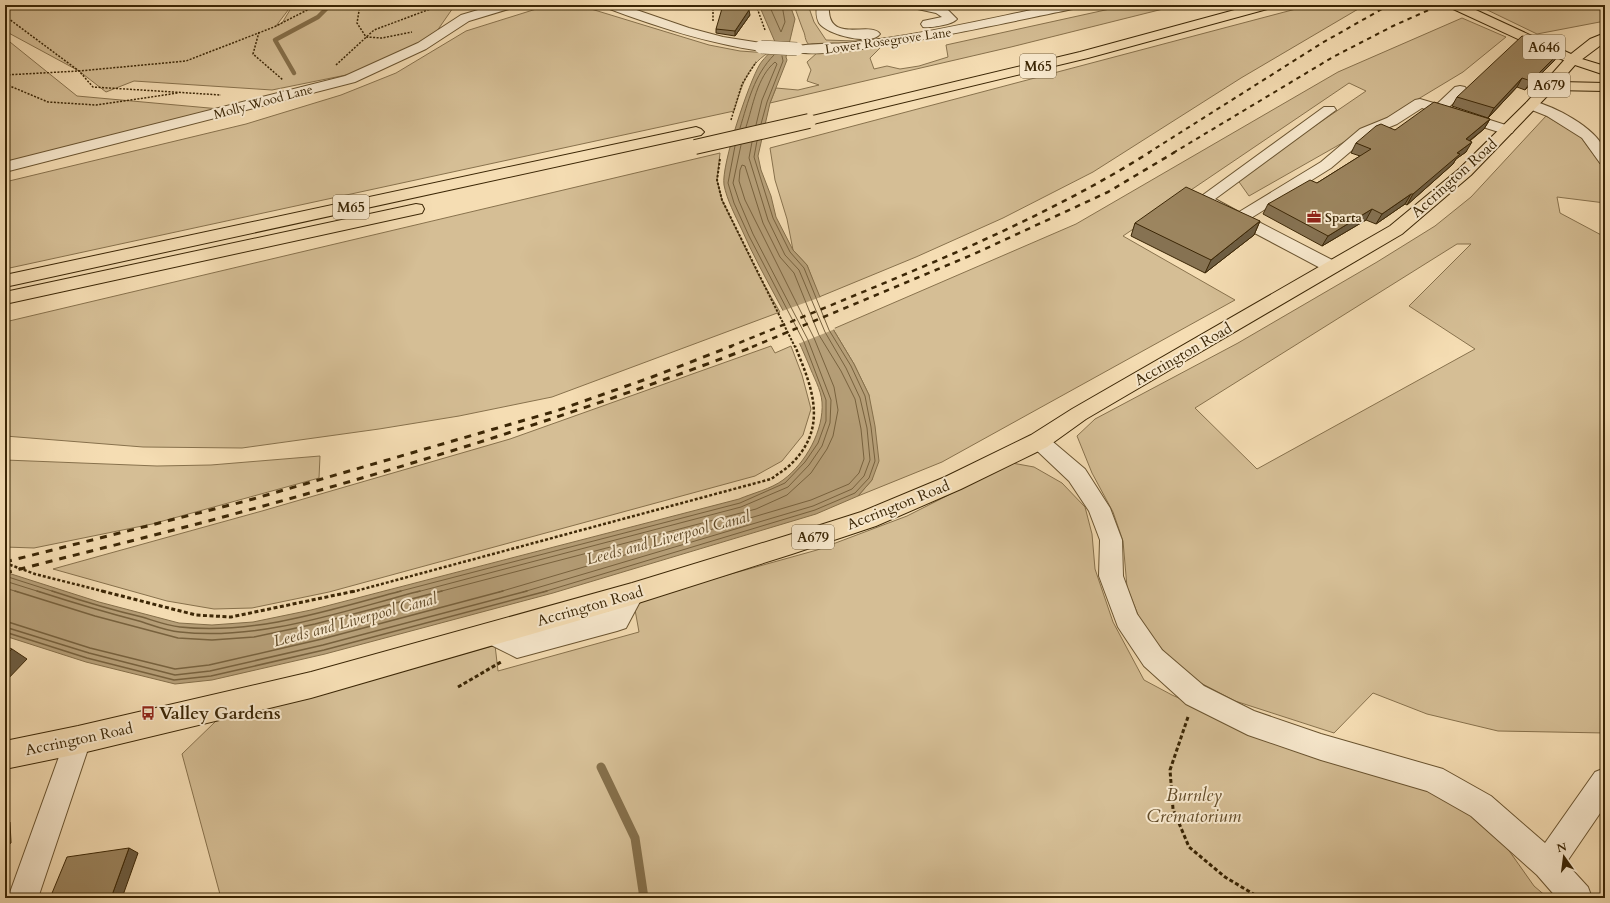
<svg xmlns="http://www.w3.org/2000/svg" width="1610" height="903" viewBox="0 0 1610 903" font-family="Cardo,serif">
	<rect width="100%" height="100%" fill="#f5ddb3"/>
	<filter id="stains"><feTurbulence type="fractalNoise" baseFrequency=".005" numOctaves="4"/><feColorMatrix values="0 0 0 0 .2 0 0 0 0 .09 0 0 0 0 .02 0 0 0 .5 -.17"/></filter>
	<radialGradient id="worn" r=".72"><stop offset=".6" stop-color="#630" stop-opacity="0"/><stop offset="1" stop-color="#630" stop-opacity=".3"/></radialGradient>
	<g fill="#d5be95" stroke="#88724d" fill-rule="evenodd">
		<path d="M5,5H292L276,26L282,23L293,5H455L430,41L371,70L272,90L134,81L106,92L79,71L5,31Z"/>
		<path d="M549,5H578L709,45L740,51L768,53C747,66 741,88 734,111L5,269V182L246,124L341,95L396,73L466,31Z"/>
		<path d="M794,5H808L814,22L826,40L855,41L886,38L887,41L809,45C804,39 806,36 803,30C800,22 797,14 794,5Z"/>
		<path d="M1128,5H1179L1011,47L770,103L776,88L798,90L819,85L807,81L811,70L807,62L818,52L881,47L870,58L874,69L887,66L900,69L919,66L948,57L946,45Z"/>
		<path d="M1311,5H1365L1241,78L1093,172L1003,218L916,257L819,297L807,265L793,250L787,219L775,180L770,148Z"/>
		<path d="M1477,5H1605V21L1537,34Z"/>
		<path d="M1462,18L1506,37L1463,72L1395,113L1249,196L1237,179L1366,91L1349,83L1123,236L1235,300L942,462L858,496L872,480L869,395L854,364L833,329L1076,224L1338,72Z"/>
		<path d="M5,38L77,96L220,109L5,165Z"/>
		<path d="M1546,116L1580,136L1604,169L1605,203L1557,197L1560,213L1605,237V733L1498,731L1427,714L1373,693L1334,733L1235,701L1195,680L1167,655L1142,625L1127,587L1123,541L1113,512L1092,473L1077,436L1095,419L1238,343L1377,262L1435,226L1471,197ZM1457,244H1471L1409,306L1475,349L1257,469L1195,408Z"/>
		<path d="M720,153L717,180L722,200L759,276L780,312L552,397L459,416L379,429L242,448L143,447L5,436V322Z"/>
		<path d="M771,346L775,353L791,346L802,375L811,409L803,435L782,461L755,476L329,592L252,608L214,609L167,601L53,569L262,511L510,439Z"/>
		<path d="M320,456L319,478L152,524L34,548L5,547V460L157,466L211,465Z"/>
		<path d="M1012,463L1034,467L1062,483L1085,507L1092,534L1095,569L1113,622L1144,680L1172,695L1247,729L1429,787L1493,828L1534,886L1548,898H221L182,754L216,721L358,684L495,645L498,671L639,632L634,604L695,584L817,550L907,516Z"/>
	</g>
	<path fill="#b69f78" stroke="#856f4a" d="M759,5H790L795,19L786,57L787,60L770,103L758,156L761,170L771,196L776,217L793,250L807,265L833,329L854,364L869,395L875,426L879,461L872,480L858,496L816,514L553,593L325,654L212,680L175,684L86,662L5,636V572L99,602L179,623L212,625L253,622L311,610L739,499C753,493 771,489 783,480C806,463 824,430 822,402C821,389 813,376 809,365C790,318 762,276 742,230C735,215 727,200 724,185C721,165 749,82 760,64C766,55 771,54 775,42Z"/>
	<path fill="#f5ddb3" d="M821,297L835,329L798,344L782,311Z"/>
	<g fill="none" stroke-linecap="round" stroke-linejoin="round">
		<g stroke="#78623e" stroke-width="1">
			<path d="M769,5L781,32L785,22L782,5"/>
			<path d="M761,124L767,102L783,61L782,56"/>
			<path d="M746,127C753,106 757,77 775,62L777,64L762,100L756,125"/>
			<path d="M740,128C748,102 754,75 774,55"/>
			<path d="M5,576L55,592"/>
			<path d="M5,581L40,592"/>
			<path d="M5,588L18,592"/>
			<path d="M397,592L740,503L785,483L805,462L818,443L826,421V400L804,342L749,236L734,203L728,183L735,146"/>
			<path d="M417,592L741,507L788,487L809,465L822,446L830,423L831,400L808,340L753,234L739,201L733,183L741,145"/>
			<path d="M438,592L756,509L787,495L811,473L827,449L833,436L838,410L834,387L814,338L745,200L739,181L740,170L742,165L745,166L763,223L780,257L794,273L819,335L841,371L855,399L861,429L864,459L859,473L849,484L811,500L499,592"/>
			<path d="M523,592L813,506L852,489L864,476L870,460L867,428L860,398L846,368L825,332L799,270L785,255L768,220L749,158L752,142"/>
			<path d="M543,592L815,510L855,493L869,478L875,461L871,427L865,396L851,366L829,330L804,268L790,252L773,218L754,157L757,141"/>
		</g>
		<g stroke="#78623e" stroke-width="1.5">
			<path d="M15,591L95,616L178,638L212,640L254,637L315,624L442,591"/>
			<path d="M37,591C71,602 104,612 139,621C152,625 166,631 180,632C261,641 343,611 420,591"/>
			<path d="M52,591C82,601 112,610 142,617C155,621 168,626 180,627C255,635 330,610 401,591"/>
			<path d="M5,621L90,648L175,669L209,665L322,639L503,591"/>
			<path d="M5,627L89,653L175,675L210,671L323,645L527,591"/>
			<path d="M5,632L87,658L174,680L211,676L324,650L547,591"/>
		</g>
		<path stroke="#856f4a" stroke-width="4.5" d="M294,73L275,40L318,17L330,5"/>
		<path stroke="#856f4a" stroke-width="9" d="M601,767L635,838L644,898"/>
		<defs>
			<g id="minor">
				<path d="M495,5H514L512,8L469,21L426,49L355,82L5,172V162L345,76L418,43L461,15Z"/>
				<path d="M605,5H622L689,28L723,37L761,43L767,47L761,51C707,43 657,27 607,8Z"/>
				<path d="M817,5H829C826,46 871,20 880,34C872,46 827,35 819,23C816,17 816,12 817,5Z"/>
				<path d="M911,5H953L947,9L957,19C952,25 930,28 923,27L921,24L923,21L942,17L936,13L913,8Z"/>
				<path d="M1056,5H1079L1073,9C1040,15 805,69 791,49C795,43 837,44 847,43C917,36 986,19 1056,5Z"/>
				<path d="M1460,86L1465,87L1467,90L1449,107L1512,127L1514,130L1512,133H1502L1422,108L1397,124L1370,135L1331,168L1251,218L1338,263L1341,267L1338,271L1332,272L1326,271L1198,203L1196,200L1324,107H1334L1336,110L1215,199L1239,212L1321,162L1360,129L1387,118L1415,100L1420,99L1437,104L1455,87Z"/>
				<path d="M1532,101C1554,106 1595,127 1604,149C1606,153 1605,160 1605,164L1600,163L1582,138L1547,116L1527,108L1525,105L1527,102Z"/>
				<path d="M1039,433L1046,436L1085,469L1110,508L1122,540L1123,576L1137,614L1162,650L1204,686L1254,711L1321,734L1443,769L1491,796L1545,843L1595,772L1605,768V806L1566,863L1588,887L1592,898H1557L1537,875L1471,816L1427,791L1321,760L1248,735L1186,704L1144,666L1118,627L1099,576L1100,540L1089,511L1069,481L1032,446L1029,441L1032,436Z"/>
				<path d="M632,584L640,587L644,594L626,628L617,631L517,658L485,642L482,634L485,626L494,623L519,635L609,611L624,587Z"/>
				<path d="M78,727L88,731L91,740L38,898H8L65,740L68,731Z"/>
			</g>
			<path id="major" d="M1449,5H1465L1571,54L1590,39L1605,33V42L1577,63L1572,64L1451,8Z"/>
			<g id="highway">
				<path d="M1253,5H1273L1271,8L1088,58L809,125L804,124L802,121L804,118L1080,52Z"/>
				<path d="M1572,56L1605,66V75L1575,65L1560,82L1605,83V91L1553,90L1471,175L1402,234L1086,419L1047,447L961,489L876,526L792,554L632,605L311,698L78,754L5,769V741L78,726L311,672L632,583L792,534L861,512L945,477L1031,435L1072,409L1390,226L1459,169L1527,102L1567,57Z"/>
				<path d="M696,127L701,129L704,132L701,135L5,287V275Z"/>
				<path d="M416,204L422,205L424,209L422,213L5,304V292Z"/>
			</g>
		</defs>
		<use href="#minor" stroke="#6a5430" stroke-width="2"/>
		<use href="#major" stroke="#3b2605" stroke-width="2"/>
		<use href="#highway" stroke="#3b2605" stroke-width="2"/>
		<g stroke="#3b2605" stroke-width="1.5" stroke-dasharray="2 1.5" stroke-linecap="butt">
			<path d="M360,5L357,23L366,37L382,38L412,32"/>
			<path d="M405,5L410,8L427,5"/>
			<path d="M713,5V22"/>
			<path d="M756,5L765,30"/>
			<path d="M5,16L79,71L93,87L221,95"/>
			<path d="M259,32L253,54L283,80"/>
			<path d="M336,65L374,30L441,5"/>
			<path d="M5,75L79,71L186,61L274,27L317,5"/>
			<path d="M5,84L48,102L96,105L178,93"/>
			<path d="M731,120L742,84L756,62"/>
		</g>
		<path stroke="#3b2605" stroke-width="2" stroke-dasharray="2.5 1.5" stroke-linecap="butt" d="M720,159L717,180L722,200L795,347"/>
		<g stroke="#3b2605" stroke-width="2.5" stroke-dasharray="3 2" stroke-linecap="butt">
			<path d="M5,563L35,574L106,592"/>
			<path d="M352,592L771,479C779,473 788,468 795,460C828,424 811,385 795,346"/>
		</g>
		<g stroke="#3b2605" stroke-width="3" stroke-dasharray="4 2.5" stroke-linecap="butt">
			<path d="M102,591L196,615L231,617L355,591"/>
			<path d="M458,687L501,662"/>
			<path d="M1188,717L1170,770L1173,809L1189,847L1225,877L1260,898"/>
		</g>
		<use href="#minor" fill="#f8e9ce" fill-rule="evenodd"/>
		<use href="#major" fill="#f5ddb3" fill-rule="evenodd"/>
		<use href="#highway" fill="#f5ddb3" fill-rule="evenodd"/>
		<g stroke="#3b2605" stroke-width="2" stroke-dasharray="4.5 4.5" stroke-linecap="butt">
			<path d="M1148,153L1322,43L1389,5"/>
			<path d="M1173,153L1333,57L1393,26L1440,5"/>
		</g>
		<g stroke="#3b2605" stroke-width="2.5" stroke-dasharray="5.5 5.5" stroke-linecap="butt">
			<path d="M729,347C798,319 866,291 934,262C1008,230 1082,195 1150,152"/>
			<path d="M752,347L974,254L1108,192L1175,152"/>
		</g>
		<g stroke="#3b2605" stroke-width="3" stroke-dasharray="7 7" stroke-linecap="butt">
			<path d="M5,562L246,501L556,411L652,377L732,346"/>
			<path d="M5,573C85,552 166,533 245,511C418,464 588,410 755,346"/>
		</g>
		<defs>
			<path id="minor-bridge" d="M761,47L797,49"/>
			<path id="highway-bridge" d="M695,147L809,121"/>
		</defs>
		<use href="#minor-bridge" stroke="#6a5430" stroke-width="14" stroke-linecap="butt"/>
		<use href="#highway-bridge" stroke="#3b2605" stroke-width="16" stroke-linecap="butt"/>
		<use href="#minor-bridge" stroke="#f8e9ce" stroke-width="13"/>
		<use href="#highway-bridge" stroke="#f5ddb3" stroke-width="14"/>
	</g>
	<g fill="#867252" stroke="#3b2605">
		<path d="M750,15L735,36L716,33V29Z"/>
		<path d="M1560,52L1554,61L1525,90L1517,87L1488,118L1452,106L1457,97Z"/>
		<path d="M1490,119L1484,129L1470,141L1466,152L1456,159L1453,164L1407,205L1405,204L1376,224L1366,220L1322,246L1263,214L1268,204L1317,183L1360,156L1351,153L1356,143L1395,130Z"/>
		<path d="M1260,221L1254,235L1205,273L1131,236L1135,223Z"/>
		<path d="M1605,245V252L1601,250Z"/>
	</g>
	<g fill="#6d5d42" stroke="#3b2605">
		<path d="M749,10L750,15L735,36V31Z"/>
		<path d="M1560,52L1554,61L1525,90L1531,81Z"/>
		<path d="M1522,78L1517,87L1488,118L1494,108Z"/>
		<path d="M1490,119L1484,129L1459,149L1466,139Z"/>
		<path d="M1472,142L1466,152L1456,159L1453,164L1407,205L1413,194L1457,153Z"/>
		<path d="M1411,194L1405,204L1376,224L1382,214Z"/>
		<path d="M1372,209L1366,220L1322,246L1328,236Z"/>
		<path d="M1260,221L1254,235L1205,273L1211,260Z"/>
		<path d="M12,649L27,659L5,682V656Z"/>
		<path d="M5,820L10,822L11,843L5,847Z"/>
		<path d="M129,848L138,853L122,898H111Z"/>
	</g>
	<g fill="#9c855f" stroke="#3b2605">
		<path d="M723,5H747L749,10L735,31L716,29Z"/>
		<path d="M1522,36L1543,42L1560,52L1531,81L1522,78L1494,108L1457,97Z"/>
		<path d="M1434,102L1490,119L1466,139L1472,142L1457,153L1460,154L1413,194H1411L1382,214L1372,209L1328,236L1268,204L1310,180L1317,183L1371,149L1356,143L1376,126L1381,124L1395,130Z"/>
		<path d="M1186,187L1260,221L1211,260L1135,223Z"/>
		<path d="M5,646L12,649L5,656Z"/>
		<path d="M129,848L111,898H50L67,857Z"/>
	</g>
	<defs>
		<symbol id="office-bare" viewBox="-9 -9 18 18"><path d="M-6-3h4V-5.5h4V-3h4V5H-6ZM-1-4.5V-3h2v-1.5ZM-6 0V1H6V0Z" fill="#8f2418" stroke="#f8e9ce" stroke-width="2.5" paint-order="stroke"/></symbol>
		<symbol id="bus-bare" viewBox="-9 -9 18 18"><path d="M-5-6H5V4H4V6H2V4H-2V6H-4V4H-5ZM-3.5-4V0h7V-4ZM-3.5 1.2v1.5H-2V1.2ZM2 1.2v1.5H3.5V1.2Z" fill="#8f2418" stroke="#f8e9ce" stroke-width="2.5" paint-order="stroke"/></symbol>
	</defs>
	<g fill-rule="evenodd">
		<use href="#office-bare" x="1304" y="207" width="20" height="20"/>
		<use href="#bus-bare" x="138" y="703" width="20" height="20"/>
	</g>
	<g text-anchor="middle" stroke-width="4" stroke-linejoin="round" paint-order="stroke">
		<g font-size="13" fill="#3b2605" stroke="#f8e9ce">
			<text transform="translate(888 40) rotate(-8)" y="5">Lower Rosegrove Lane</text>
			<text transform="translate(263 101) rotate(-15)" y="5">Molly Wood Lane</text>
		</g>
		<g font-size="13" font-weight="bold" fill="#3b2605" stroke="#f8e9ce" text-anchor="start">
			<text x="1325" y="222">Sparta</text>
		</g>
		<g fill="#f8e9ce" stroke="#746041" stroke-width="1">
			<rect x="1523" y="35" width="42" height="24" rx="3"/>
			<rect x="1020" y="54" width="36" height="24" rx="3"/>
			<rect x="1528" y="73" width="42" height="24" rx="3"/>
			<rect x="333" y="195" width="36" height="24" rx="3"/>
			<rect x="792" y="525" width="42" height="24" rx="3"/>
		</g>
		<g font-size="14" font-weight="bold" fill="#3b2605">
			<text x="1544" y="52">A646</text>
			<text x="1038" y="71">M65</text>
			<text x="1549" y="90">A679</text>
			<text x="351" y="212">M65</text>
			<text x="813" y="542">A679</text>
		</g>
		<g font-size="15" fill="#3b2605" stroke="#f8e9ce">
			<text transform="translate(1454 178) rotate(-42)" y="5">Accrington Road</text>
			<text transform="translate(1183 354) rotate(-30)" y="5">Accrington Road</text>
			<text transform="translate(898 505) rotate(-22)" y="5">Accrington Road</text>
			<text transform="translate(590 606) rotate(-16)" y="5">Accrington Road</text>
			<text transform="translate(79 739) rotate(-12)" y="5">Accrington Road</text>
		</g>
		<g font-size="16" font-style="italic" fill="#604a28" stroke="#f8e9ce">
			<text transform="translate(668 537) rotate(-15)" y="6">Leeds and Liverpool Canal</text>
			<text transform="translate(355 619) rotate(-15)" y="6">Leeds and Liverpool Canal</text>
		</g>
		<g font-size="18" font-weight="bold" fill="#3b2605" stroke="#f8e9ce" text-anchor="start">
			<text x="159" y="719">Valley Gardens</text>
		</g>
		<g font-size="18" font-style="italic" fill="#624c29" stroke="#f8e9ce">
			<text x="1194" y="801">Burnley<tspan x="1194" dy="21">Crematorium</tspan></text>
		</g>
	</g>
	<rect width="1610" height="903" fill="none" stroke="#f5ddb3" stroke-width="20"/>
	<rect x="6" y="6" width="1598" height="891" fill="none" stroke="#3b2605" stroke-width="2"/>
	<rect x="10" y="10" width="1590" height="883" fill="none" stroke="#3b2605"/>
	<g transform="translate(1564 857) rotate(346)" stroke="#f8e9ce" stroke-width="3" paint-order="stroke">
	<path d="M0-3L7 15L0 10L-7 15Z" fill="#3b2605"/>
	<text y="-6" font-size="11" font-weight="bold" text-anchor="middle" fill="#3b2605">N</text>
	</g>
	<rect width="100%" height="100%" filter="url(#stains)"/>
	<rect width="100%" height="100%" fill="url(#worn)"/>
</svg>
